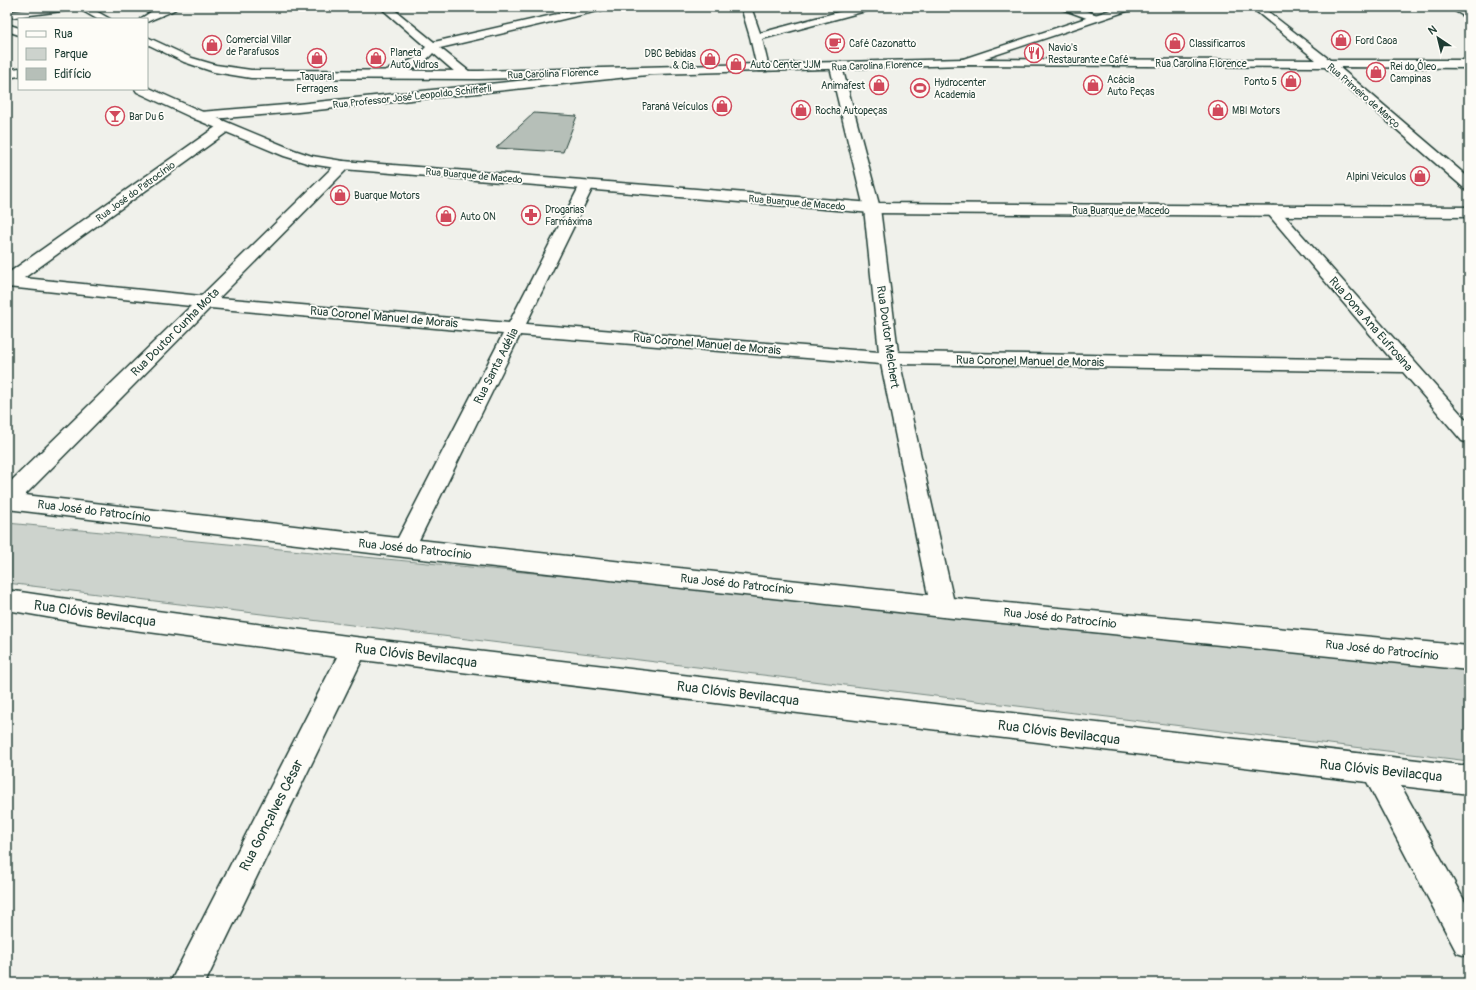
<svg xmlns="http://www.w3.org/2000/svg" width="1476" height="990" viewBox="0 0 1476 990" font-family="Pangolin,sans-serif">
	<rect width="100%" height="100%" fill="#f0f1eb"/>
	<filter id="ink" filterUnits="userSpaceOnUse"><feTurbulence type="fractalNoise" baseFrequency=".025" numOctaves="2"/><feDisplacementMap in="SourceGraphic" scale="8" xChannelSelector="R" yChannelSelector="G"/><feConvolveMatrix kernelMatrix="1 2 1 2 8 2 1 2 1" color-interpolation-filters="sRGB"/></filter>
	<g filter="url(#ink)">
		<path fill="#cdd3cd" stroke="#768880" d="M7,523L1469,662V761L7,583Z"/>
		<path fill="#b6bfb8" stroke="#1f3d34" d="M534,113L577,116L563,152L496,148Z"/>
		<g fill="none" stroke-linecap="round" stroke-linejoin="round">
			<defs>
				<g id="minor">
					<path d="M741,7H751L760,33L857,7H874L873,9L762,39L769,68L767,71H759L757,68L750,37Z"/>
					<path d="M1061,7H1076L1100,16L1101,18L1096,21L1092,20L1062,9Z"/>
					<path d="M836,63L840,65L842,67L880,208L898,352L1392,360L1268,214L1265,211L1268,208L1273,206L1278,208L1469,423V443L1462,441L1403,372L900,364L953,598L1469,646V670L943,617L404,557L7,509V485L191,306L7,287V274L220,124H230L232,127L230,130L24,278L201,296L338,162L343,161L348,162L350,165L348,168L219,298L509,323L580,185L582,182L587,181L592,182L594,185L526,324L879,352L864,208L830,67L832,65ZM210,308L503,334L398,538L25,495ZM520,335L881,364L928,595L419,540Z"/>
					<path d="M19,68V76L7,78V70Z"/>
					<path d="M643,68L647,69L649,72L647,75L298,112L200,120L195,119L194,116L195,113L200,112L298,104Z"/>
					<path d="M7,590L81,601L355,637L1469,766V794L1401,786L1469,909V957L1457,953L1367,782L362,660L205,983H170L337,657L81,623L7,610Z"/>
				</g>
				<g id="tertiary">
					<path d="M380,7H391L434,42L588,7H607L602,10L440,48L470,72L472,75L470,78H462L433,53C424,64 396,81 382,78L380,75L382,72L414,59L426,47Z"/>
					<path d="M1119,7H1134L1133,9L968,64H960L958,62L960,60Z"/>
					<path d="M1448,7H1461L1469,12V19Z"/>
				</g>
				<g id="secondary">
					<path d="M76,7H89L110,19H97Z"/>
					<path d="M1251,7H1262L1330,60H1469V68L1339,67L1469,178V189L1464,188L1325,67L964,65L479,79L251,78L214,72L184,62L147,44V37L192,58L216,65L251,70L479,71L964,59L1316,60Z"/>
					<path d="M7,24L19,28V35L7,31Z"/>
					<path d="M147,87L205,113L294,150L312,156L343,161L872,203L1469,207V217L872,213L343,169L310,164L284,156L195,119L137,92L135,89H147Z"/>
				</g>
				<g id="primary">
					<path d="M45,7H74L69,10L7,18V12Z"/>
					<path d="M163,7H178C175,11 155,18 149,21L147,22V19H140L154,10Z"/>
				</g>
			</defs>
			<use href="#minor" stroke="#1f3d34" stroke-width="3"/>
			<use href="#tertiary" stroke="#1f3d34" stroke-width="3"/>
			<use href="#secondary" stroke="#1f3d34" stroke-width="3"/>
			<use href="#primary" stroke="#1f3d34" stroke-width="3"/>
			<use href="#minor" fill="#fdfcf7" fill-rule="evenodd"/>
			<use href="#tertiary" fill="#fdfcf7" fill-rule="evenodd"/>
			<use href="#secondary" fill="#fdfcf7" fill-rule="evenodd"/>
			<use href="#primary" fill="#fdfcf7" fill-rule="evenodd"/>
		</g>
	</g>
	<defs>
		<symbol id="shop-ring" viewBox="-11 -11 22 22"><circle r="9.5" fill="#fdfcf7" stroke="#d1495b" stroke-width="1.5"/><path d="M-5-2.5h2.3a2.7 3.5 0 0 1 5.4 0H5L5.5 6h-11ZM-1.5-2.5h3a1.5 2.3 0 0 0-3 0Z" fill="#d1495b"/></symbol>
		<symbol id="cafe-ring" viewBox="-11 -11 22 22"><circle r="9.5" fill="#fdfcf7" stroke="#d1495b" stroke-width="1.5"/><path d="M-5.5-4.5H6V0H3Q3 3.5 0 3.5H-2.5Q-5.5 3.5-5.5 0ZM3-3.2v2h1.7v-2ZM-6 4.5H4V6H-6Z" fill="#d1495b"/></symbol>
		<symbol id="restaurant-ring" viewBox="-11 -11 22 22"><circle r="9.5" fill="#fdfcf7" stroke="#d1495b" stroke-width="1.5"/><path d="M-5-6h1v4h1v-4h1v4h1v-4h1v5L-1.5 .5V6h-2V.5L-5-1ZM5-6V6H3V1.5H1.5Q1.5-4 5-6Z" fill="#d1495b"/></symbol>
		<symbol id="stadium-ring" viewBox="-11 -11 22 22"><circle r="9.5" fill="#fdfcf7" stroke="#d1495b" stroke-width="1.5"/><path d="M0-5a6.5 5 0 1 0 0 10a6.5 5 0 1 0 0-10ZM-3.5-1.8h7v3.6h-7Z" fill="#d1495b"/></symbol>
		<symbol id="bar-ring" viewBox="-11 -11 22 22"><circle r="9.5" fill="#fdfcf7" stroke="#d1495b" stroke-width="1.5"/><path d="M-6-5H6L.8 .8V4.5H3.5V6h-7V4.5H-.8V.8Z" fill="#d1495b"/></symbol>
		<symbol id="pharmacy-ring" viewBox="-11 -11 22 22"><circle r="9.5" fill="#fdfcf7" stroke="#d1495b" stroke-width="1.5"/><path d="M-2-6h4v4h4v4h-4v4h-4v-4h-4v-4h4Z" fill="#d1495b"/></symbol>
	</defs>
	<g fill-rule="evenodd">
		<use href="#shop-ring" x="1330" y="29" width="22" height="22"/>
		<use href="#cafe-ring" x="824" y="32" width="22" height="22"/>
		<use href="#shop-ring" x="1164" y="32" width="22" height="22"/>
		<use href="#shop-ring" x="201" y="34" width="22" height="22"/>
		<use href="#restaurant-ring" x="1023" y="42" width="22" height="22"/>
		<use href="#shop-ring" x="306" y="47" width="22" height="22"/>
		<use href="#shop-ring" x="365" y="47" width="22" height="22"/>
		<use href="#shop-ring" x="699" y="48" width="22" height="22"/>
		<use href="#shop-ring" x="725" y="53" width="22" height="22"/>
		<use href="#shop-ring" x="1365" y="61" width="22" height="22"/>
		<use href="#shop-ring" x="1280" y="70" width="22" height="22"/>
		<use href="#shop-ring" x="868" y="74" width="22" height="22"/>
		<use href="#shop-ring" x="1082" y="74" width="22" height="22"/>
		<use href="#stadium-ring" x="909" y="77" width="22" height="22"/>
		<use href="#shop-ring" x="711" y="95" width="22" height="22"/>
		<use href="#shop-ring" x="790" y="99" width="22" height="22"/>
		<use href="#shop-ring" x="1207" y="99" width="22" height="22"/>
		<use href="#bar-ring" x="104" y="105" width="22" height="22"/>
		<use href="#shop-ring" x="1409" y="165" width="22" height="22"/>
		<use href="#shop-ring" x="329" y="184" width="22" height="22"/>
		<use href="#pharmacy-ring" x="520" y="204" width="22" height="22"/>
		<use href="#shop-ring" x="435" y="205" width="22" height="22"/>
	</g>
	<g text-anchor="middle" stroke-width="3.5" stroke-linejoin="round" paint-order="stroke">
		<g font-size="10" fill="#1f3d34" stroke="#fdfcf7" text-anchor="start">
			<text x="226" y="43">Comercial Villar<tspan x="226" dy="12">de Parafusos</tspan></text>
			<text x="1355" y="44">Ford Caoa</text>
			<text x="849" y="47">Café Cazonatto</text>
			<text x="1189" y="47">Classificarros</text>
			<text x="1048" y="51">Navio's<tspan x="1048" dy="12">Restaurante e Café</tspan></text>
			<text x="390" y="56">Planeta<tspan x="390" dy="12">Auto Vidros</tspan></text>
			<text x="696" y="57" text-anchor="end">DBC Bebidas<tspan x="696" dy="12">&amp; Cia.</tspan></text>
			<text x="750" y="68">Auto Center JJM</text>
			<text x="1390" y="70">Rei do Óleo<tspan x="1390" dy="12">Campinas</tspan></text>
			<text x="317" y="80" text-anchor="middle">Taquaral<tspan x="317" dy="12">Ferragens</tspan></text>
			<text x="1107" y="83">Acácia<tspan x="1107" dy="12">Auto Peças</tspan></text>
			<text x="1277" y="85" text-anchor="end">Ponto 5</text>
			<text x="934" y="86">Hydrocenter<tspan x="934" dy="12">Academia</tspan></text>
			<text x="865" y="89" text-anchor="end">Animafest</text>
			<text x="708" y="110" text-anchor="end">Paraná Veículos</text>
			<text x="815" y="114">Rocha Autopeças</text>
			<text x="1232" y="114">MBI Motors</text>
			<text x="129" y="120">Bar Du 6</text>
			<text x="1406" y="180" text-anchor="end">Alpini Veiculos</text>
			<text x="354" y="199">Buarque Motors</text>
			<text x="545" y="213">Drogarias<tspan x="545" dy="12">Farmáxima</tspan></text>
			<text x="460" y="220">Auto ON</text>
		</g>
		<g font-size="10" fill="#1f3d34" stroke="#fdfcf7">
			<text x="1201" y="67">Rua Carolina Florence</text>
			<text transform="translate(877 65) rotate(-2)" y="4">Rua Carolina Florence</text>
			<text transform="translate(553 73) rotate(-2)" y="4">Rua Carolina Florence</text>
			<text transform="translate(1364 95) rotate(41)" y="4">Rua Primeiro de Março</text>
			<text transform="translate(412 96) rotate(-6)" y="4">Rua Professor José Leopoldo Schifferli</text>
			<text transform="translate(474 175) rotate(5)" y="4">Rua Buarque de Macedo</text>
			<text transform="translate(135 191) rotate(-36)" y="4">Rua José do Patrocínio</text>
			<text transform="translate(797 202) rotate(5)" y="4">Rua Buarque de Macedo</text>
			<text x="1121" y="214">Rua Buarque de Macedo</text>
		</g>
		<g font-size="12" fill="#1f3d34" stroke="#fdfcf7">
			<text transform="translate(384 317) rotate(5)" y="4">Rua Coronel Manuel de Morais</text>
			<text transform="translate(1371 324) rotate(49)" y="4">Rua Dona Ana Eufrosina</text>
			<text transform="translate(175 332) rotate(-45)" y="4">Rua Doutor Cunha Mota</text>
			<text transform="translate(888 337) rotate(82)" y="4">Rua Doutor Melchert</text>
			<text transform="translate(707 344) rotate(5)" y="4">Rua Coronel Manuel de Morais</text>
			<text transform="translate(1030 361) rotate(1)" y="4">Rua Coronel Manuel de Morais</text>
			<text transform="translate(496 366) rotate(-63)" y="4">Rua Santa Adélia</text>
			<text transform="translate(94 511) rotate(7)" y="4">Rua José do Patrocínio</text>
			<text transform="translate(415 549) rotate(6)" y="4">Rua José do Patrocínio</text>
			<text transform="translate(737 584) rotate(6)" y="4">Rua José do Patrocínio</text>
			<text transform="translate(1060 618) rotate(6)" y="4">Rua José do Patrocínio</text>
			<text transform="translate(1382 650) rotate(6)" y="4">Rua José do Patrocínio</text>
		</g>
		<g font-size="14" fill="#1f3d34" stroke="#fdfcf7">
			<text transform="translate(95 613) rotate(8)" y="5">Rua Clóvis Bevilacqua</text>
			<text transform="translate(416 655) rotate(7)" y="5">Rua Clóvis Bevilacqua</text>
			<text transform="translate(738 693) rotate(7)" y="5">Rua Clóvis Bevilacqua</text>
			<text transform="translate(1059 732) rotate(7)" y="5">Rua Clóvis Bevilacqua</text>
			<text transform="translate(1381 770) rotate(6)" y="5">Rua Clóvis Bevilacqua</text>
			<text transform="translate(271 815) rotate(-63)" y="5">Rua Gonçalves César</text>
		</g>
	</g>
	<rect width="1476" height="990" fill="none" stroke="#fdfcf7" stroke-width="24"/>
	<rect x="12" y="12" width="1452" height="966" fill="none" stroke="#1f3d34" stroke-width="1.5" filter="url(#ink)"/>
	<rect x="18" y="18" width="130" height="72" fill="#fdfcf7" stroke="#a4b0a9"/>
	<rect x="26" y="31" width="20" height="6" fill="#fdfcf7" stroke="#a4b0a9"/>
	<text x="54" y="38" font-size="12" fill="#1f3d34">Rua</text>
	<rect x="26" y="48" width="20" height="12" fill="#cdd3cd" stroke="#a4b0a9"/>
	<text x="54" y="58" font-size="12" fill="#1f3d34">Parque</text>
	<rect x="26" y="68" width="20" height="12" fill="#b6bfb8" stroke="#a4b0a9"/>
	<text x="54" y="78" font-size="12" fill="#1f3d34">Edifício</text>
	<g transform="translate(1438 38) rotate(325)" stroke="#fdfcf7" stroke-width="3" paint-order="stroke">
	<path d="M0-3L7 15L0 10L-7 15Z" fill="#1f3d34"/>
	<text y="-6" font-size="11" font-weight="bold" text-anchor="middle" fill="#1f3d34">N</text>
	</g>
</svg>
